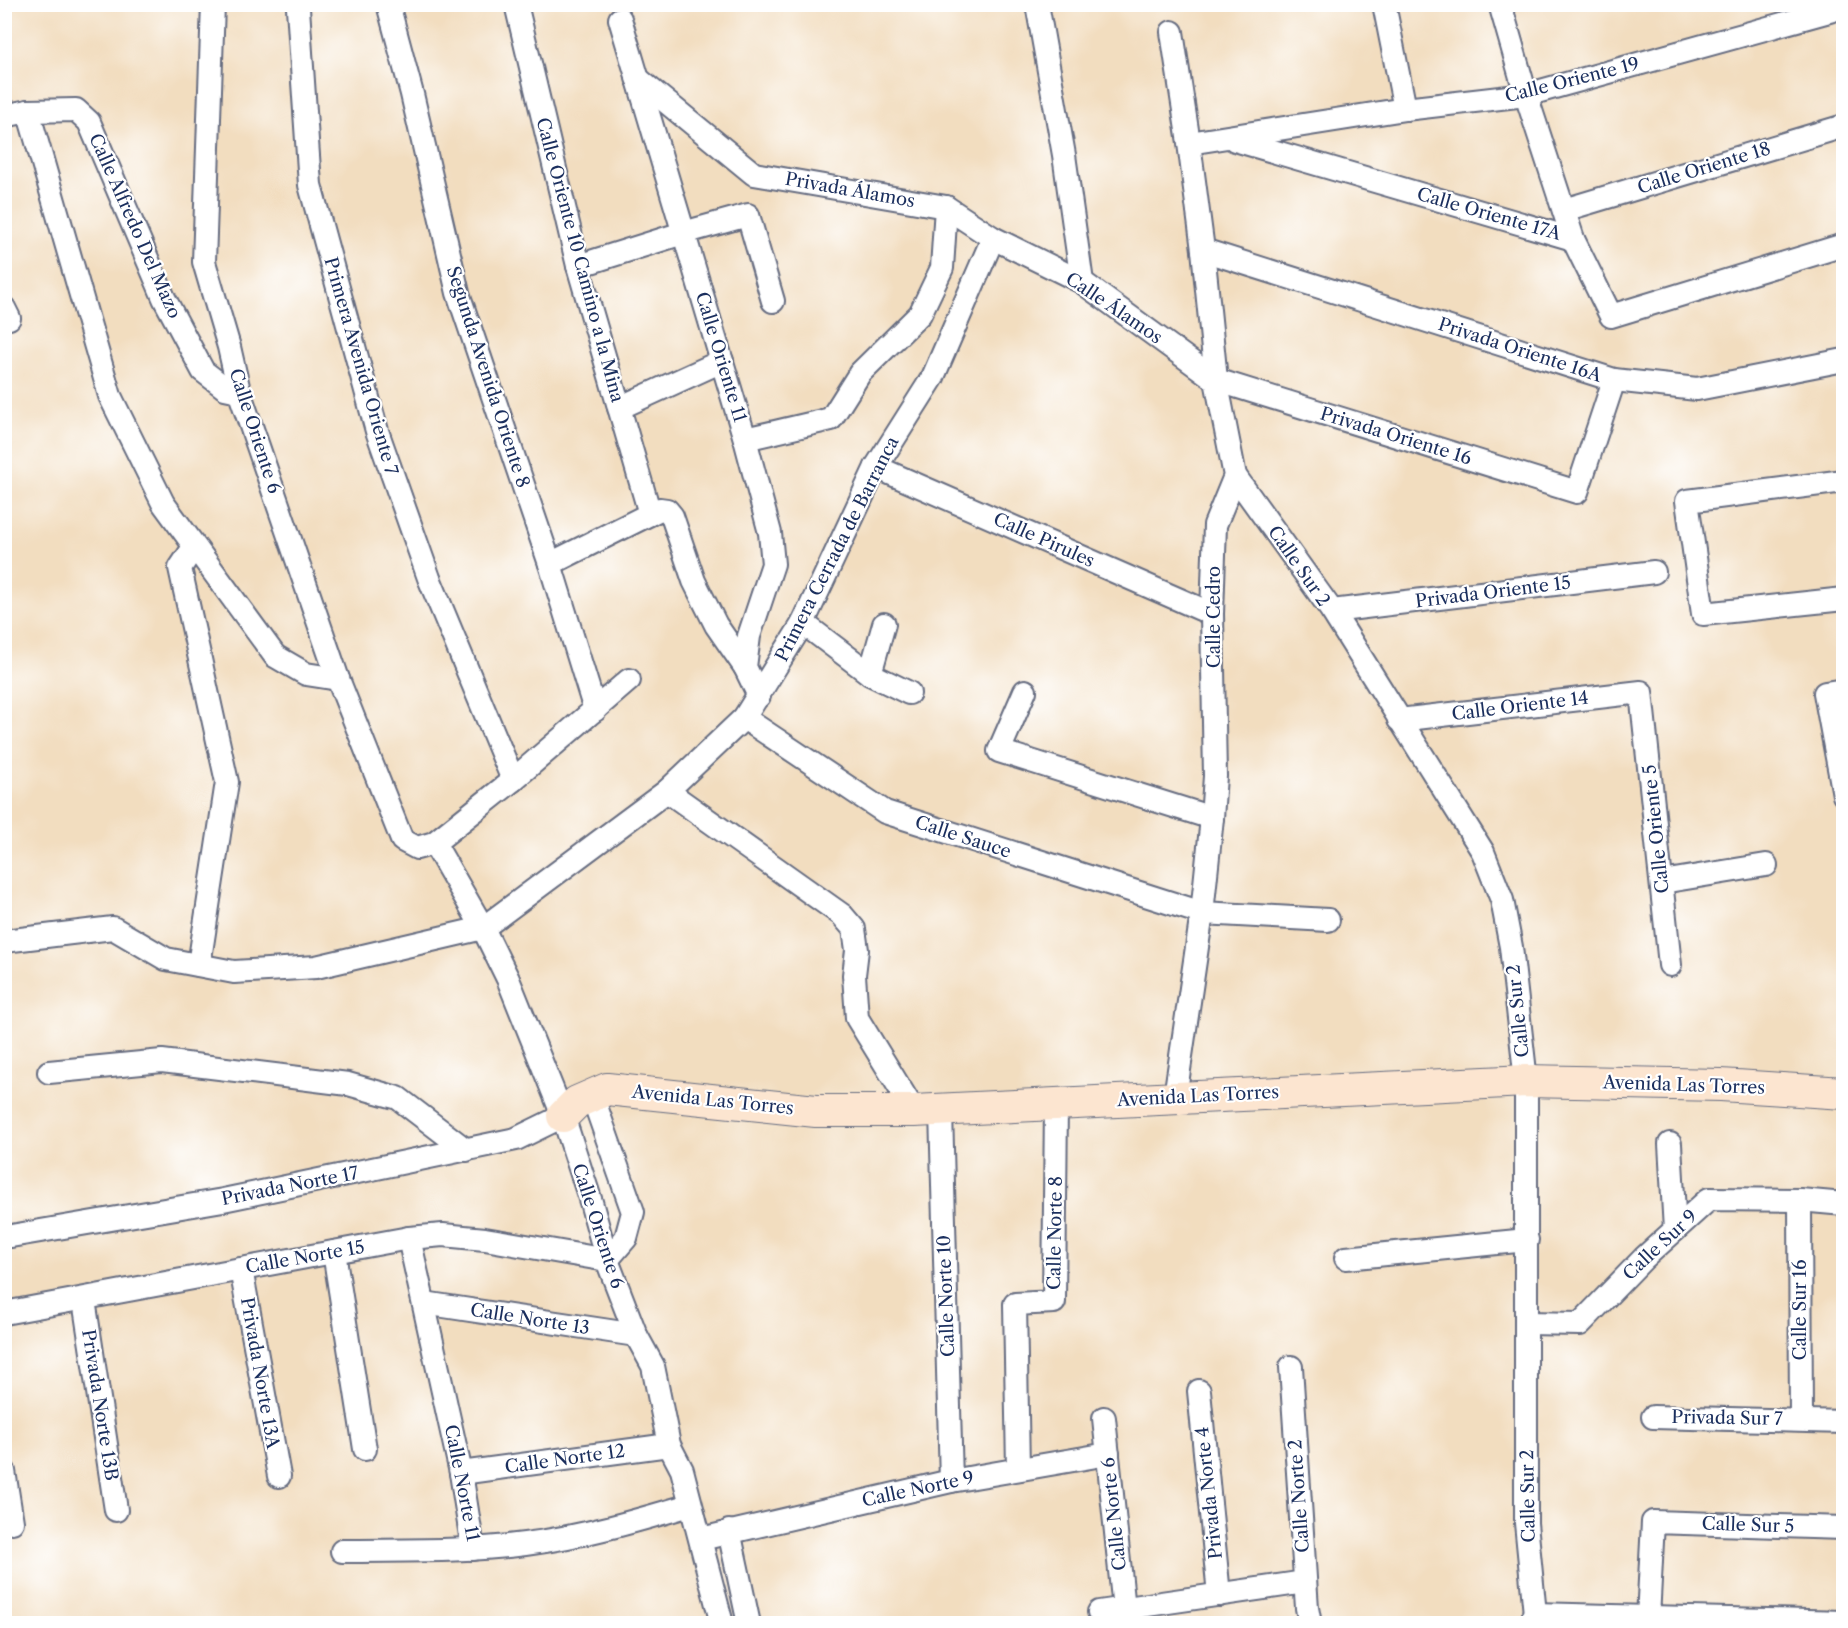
<svg xmlns="http://www.w3.org/2000/svg" width="1848" height="1628" viewBox="0 0 1848 1628" font-family="'Libre Caslon Text',serif">
	<rect width="100%" height="100%" fill="#fff"/>
	<filter id="ink" filterUnits="userSpaceOnUse"><feTurbulence type="fractalNoise" baseFrequency=".0167" numOctaves="2"/><feDisplacementMap in="SourceGraphic" scale="12" xChannelSelector="R" yChannelSelector="G"/><feConvolveMatrix kernelMatrix="1 2 1 2 8 2 1 2 1" color-interpolation-filters="sRGB"/></filter>
	<filter id="wash" filterUnits="userSpaceOnUse"><feTurbulence type="fractalNoise" baseFrequency=".008" numOctaves="4" result="noise"/><feDisplacementMap in="SourceGraphic" scale="24" xChannelSelector="R" yChannelSelector="G"/><feGaussianBlur stdDeviation="1.35" result="paint"/><feColorMatrix in="noise" values="0 0 0 0 0 0 0 0 0 0 0 0 0 0 0 0 0 1.4 0 .05"/><feComposite in="paint" operator="in"/></filter>
	<g filter="url(#wash)">
		<rect width="100%" height="100%" fill="#f2ddbf"/>
	</g>
	<g filter="url(#ink)">
		<g fill="none" stroke-linecap="round" stroke-linejoin="round">
			<defs>
				<g id="street">
					<path d="M213,4L204,262L229,347L239,391L338,679L402,840L417,848L434,843L513,780L629,680"/>
					<path d="M299,4L298,8L310,185L377,431L429,578L513,780"/>
					<path d="M388,4L412,94L458,293L550,564L595,710"/>
					<path d="M516,4L578,266L650,514"/>
					<path d="M1037,4L1064,155L1082,282"/>
					<path d="M1384,4L1405,109"/>
					<path d="M1500,4L1526,95L1573,239L1611,316L1844,245"/>
					<path d="M620,19L745,439L770,533L773,564L749,636L745,667L759,696"/>
					<path d="M1172,32L1189,143L1203,250L1216,380L1235,476L1215,525L1212,614L1215,776L1212,818L1202,913L1175,1097"/>
					<path d="M637,78L754,174L946,207L993,238L1082,282L1216,380L1577,492L1614,380"/>
					<path d="M28,111L110,396L163,503L275,656L306,674L338,679"/>
					<path d="M4,116L28,111L76,110L89,122L164,298L203,371L225,388L239,391"/>
					<path d="M1235,140L1573,239"/>
					<path d="M1189,143L1405,109L1526,95L1844,7"/>
					<path d="M1564,210L1844,126"/>
					<path d="M1203,250L1614,380L1697,389L1844,360"/>
					<path d="M578,266L683,233L748,215L773,301"/>
					<path d="M4,308L9,318"/>
					<path d="M619,408L722,361"/>
					<path d="M745,439L831,419L860,373L920,314L942,268L946,207"/>
					<path d="M876,467L1212,614"/>
					<path d="M1235,476L1332,611L1483,852L1502,900L1511,947L1526,1081V1523L1536,1624"/>
					<path d="M1844,481L1687,501L1703,614L1844,599"/>
					<path d="M194,547L180,568L227,782L199,965"/>
					<path d="M550,564L660,509L667,510L672,516L694,581L716,625L745,667"/>
					<path d="M1332,611L1654,572"/>
					<path d="M803,623L870,674L909,693"/>
					<path d="M870,674L884,624"/>
					<path d="M1844,690L1825,693L1844,795"/>
					<path d="M1025,691L999,751L1212,818"/>
					<path d="M744,718L885,812L1202,913L1328,920"/>
					<path d="M1399,720L1641,692L1670,965"/>
					<path d="M667,791L842,915L854,929L857,950L854,975L857,1018L914,1111"/>
					<path d="M434,843L483,928L508,979L563,1116L591,1202L607,1260L636,1335L653,1366L669,1445L682,1470L722,1624"/>
					<path d="M1662,882L1766,865"/>
					<path d="M4,941L113,928L166,959L234,972L316,967L483,928L667,791L744,718L803,623L876,467L933,377L993,238"/>
					<path d="M49,1072L162,1061L348,1084L398,1098L466,1150"/>
					<path d="M941,1111L951,1481"/>
					<path d="M1670,1144L1675,1230"/>
					<path d="M1800,1200L1801,1420"/>
					<path d="M11,1236L223,1200L516,1139L563,1116"/>
					<path d="M409,1238L461,1473L473,1549"/>
					<path d="M334,1252L365,1449"/>
					<path d="M1346,1258L1527,1240"/>
					<path d="M241,1269L279,1476"/>
					<path d="M84,1300L116,1510"/>
					<path d="M424,1303L636,1335"/>
					<path d="M4,1313L409,1238L443,1235L485,1239L607,1260L626,1238L633,1212L592,1095"/>
					<path d="M1527,1323L1580,1324L1644,1258L1709,1199L1800,1200L1844,1204"/>
					<path d="M1291,1367L1307,1608L1310,1624"/>
					<path d="M1199,1391L1219,1595"/>
					<path d="M1653,1417L1844,1422"/>
					<path d="M1104,1418L1124,1609"/>
					<path d="M1018,1469L1015,1304L1054,1302L1056,1104"/>
					<path d="M4,1471L12,1522"/>
					<path d="M461,1473L669,1445"/>
					<path d="M729,1531L749,1624"/>
					<path d="M701,1539L951,1481L1108,1454"/>
					<path d="M342,1551C403,1550 465,1552 525,1544C581,1537 636,1521 690,1505"/>
					<path d="M1099,1612L1305,1582"/>
					<path d="M1534,1614L1844,1622"/>
					<path d="M1648,1618L1653,1522L1844,1528"/>
				</g>
				<path id="secondary" d="M563,1116L577,1102L607,1089L816,1111H914L1526,1081L1721,1085L1844,1093"/>
			</defs>
			<use href="#street" stroke="#666c80" stroke-width="26"/>
			<use href="#secondary" stroke="#666c80" stroke-width="34"/>
			<use href="#street" stroke="#fff" stroke-width="22"/>
			<use href="#secondary" stroke="#fce5d0" stroke-width="32"/>
		</g>
	</g>
	<g text-anchor="middle" stroke-width="4.5" stroke-linejoin="round" paint-order="stroke">
		<g font-size="18" fill="#1b2f5e" stroke="#fff">
			<text transform="translate(1572 80) rotate(-14)" y="6">Calle Oriente 19</text>
			<text transform="translate(1704 168) rotate(-17)" y="6">Calle Oriente 18</text>
			<text transform="translate(850 190) rotate(10)" y="6">Privada Álamos</text>
			<text transform="translate(1489 214) rotate(16)" y="6">Calle Oriente 17A</text>
			<text transform="translate(135 226) rotate(66)" y="6">Calle Alfredo Del Mazo</text>
			<text transform="translate(580 260) rotate(75)" y="6">Calle Oriente 10 Camino a la Mina</text>
			<text transform="translate(1114 308) rotate(34)" y="6">Calle Álamos</text>
			<text transform="translate(1520 350) rotate(18)" y="6">Privada Oriente 16A</text>
			<text transform="translate(721 357) rotate(73)" y="6">Calle Oriente 11</text>
			<text transform="translate(361 366) rotate(74)" y="6">Primera Avenida Oriente 7</text>
			<text transform="translate(488 377) rotate(72)" y="6">Segunda Avenida Oriente 8</text>
			<text transform="translate(255 431) rotate(72)" y="6">Calle Oriente 6</text>
			<text transform="translate(1396 436) rotate(17)" y="6">Privada Oriente 16</text>
			<text transform="translate(1044 540) rotate(24)" y="6">Calle Pirules</text>
			<text transform="translate(837 549) rotate(-63)" y="6">Primera Cerrada de Barranca</text>
			<text transform="translate(1299 566) rotate(55)" y="6">Calle Sur 2</text>
			<text transform="translate(1493 592) rotate(-7)" y="6">Privada Oriente 15</text>
			<text transform="translate(1214 617) rotate(-90)" y="6">Calle Cedro</text>
			<text transform="translate(1520 706) rotate(-7)" y="6">Calle Oriente 14</text>
			<text transform="translate(1656 829) rotate(-96)" y="6">Calle Oriente 5</text>
			<text transform="translate(963 837) rotate(18)" y="6">Calle Sauce</text>
			<text transform="translate(1518 1011) rotate(-96)" y="6">Calle Sur 2</text>
			<text transform="translate(1684 1085) rotate(2)" y="6">Avenida Las Torres</text>
			<text transform="translate(1198 1096) rotate(-3)" y="6">Avenida Las Torres</text>
			<text transform="translate(713 1100) rotate(6)" y="6">Avenida Las Torres</text>
			<text transform="translate(290 1186) rotate(-11)" y="6">Privada Norte 17</text>
			<text transform="translate(598 1226) rotate(72)" y="6">Calle Oriente 6</text>
			<text transform="translate(1055 1233) rotate(-89)" y="6">Calle Norte 8</text>
			<text transform="translate(1660 1245) rotate(-43)" y="6">Calle Sur 9</text>
			<text transform="translate(305 1257) rotate(-10)" y="6">Calle Norte 15</text>
			<text transform="translate(946 1296) rotate(-92)" y="6">Calle Norte 10</text>
			<text transform="translate(1800 1310) rotate(-90)" y="6">Calle Sur 16</text>
			<text transform="translate(530 1319) rotate(9)" y="6">Calle Norte 13</text>
			<text transform="translate(260 1373) rotate(80)" y="6">Privada Norte 13A</text>
			<text transform="translate(100 1405) rotate(81)" y="6">Privada Norte 13B</text>
			<text transform="translate(1727 1418) rotate(1)" y="6">Privada Sur 7</text>
			<text transform="translate(565 1459) rotate(-8)" y="6">Calle Norte 12</text>
			<text transform="translate(462 1483) rotate(79)" y="6">Calle Norte 11</text>
			<text transform="translate(918 1489) rotate(-12)" y="6">Calle Norte 9</text>
			<text transform="translate(1209 1493) rotate(-96)" y="6">Privada Norte 4</text>
			<text transform="translate(1299 1496) rotate(-94)" y="6">Calle Norte 2</text>
			<text transform="translate(1528 1496) rotate(-91)" y="6">Calle Sur 2</text>
			<text transform="translate(1114 1514) rotate(-96)" y="6">Calle Norte 6</text>
			<text transform="translate(1748 1525) rotate(2)" y="6">Calle Sur 5</text>
		</g>
	</g>
	<rect width="1848" height="1628" fill="none" stroke="#fff" stroke-width="24"/>
</svg>
